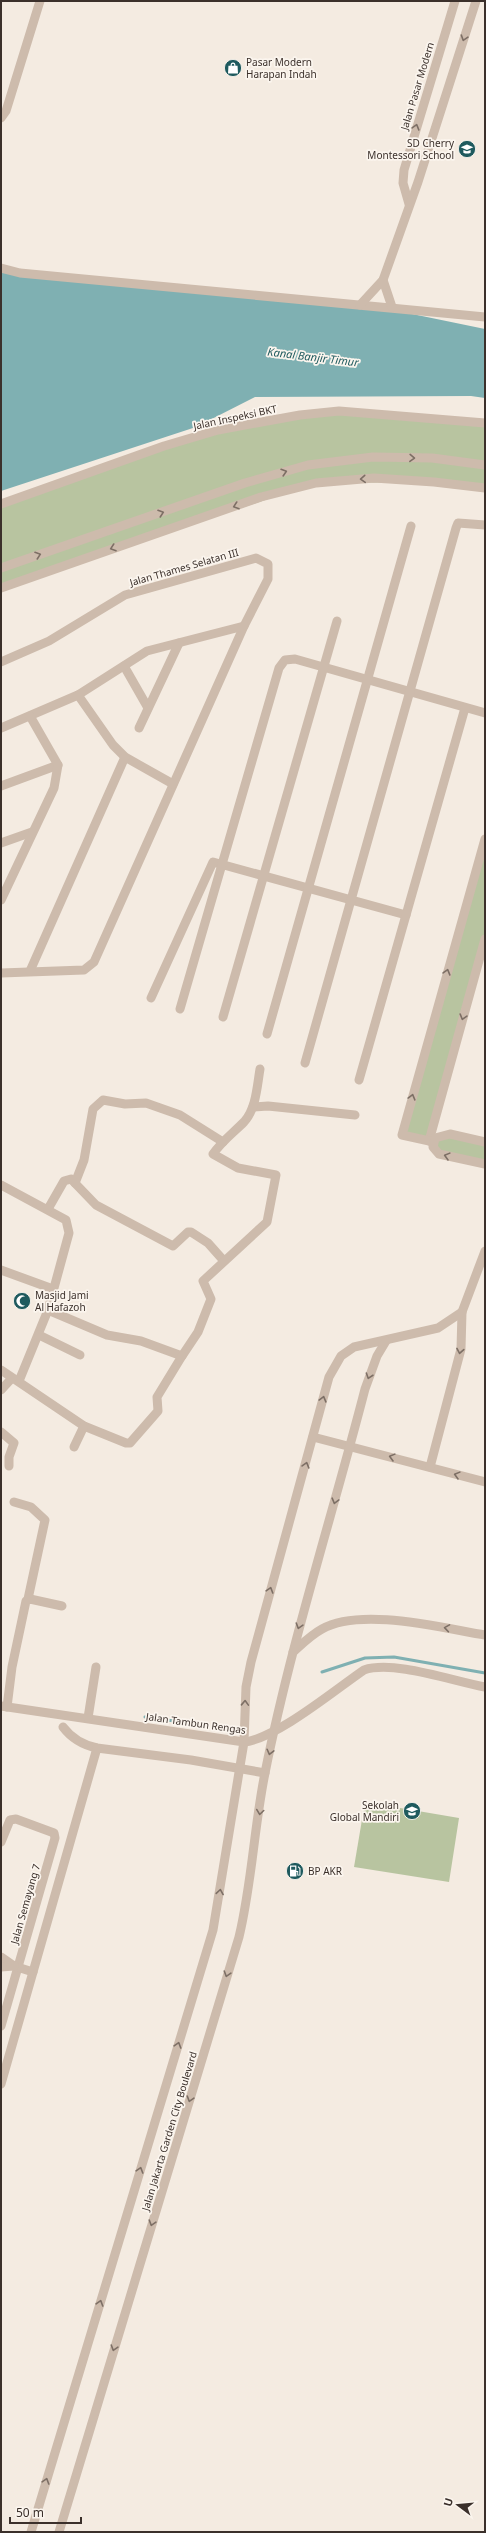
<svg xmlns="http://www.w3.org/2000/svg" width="486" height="2533" viewBox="0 0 486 2533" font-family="'Noto Sans',sans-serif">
	<rect width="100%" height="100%" fill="#f4ebe1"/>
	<g fill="#b8c4a0">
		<path d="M339,411L485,424V489L434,482L316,483L1,588V504L218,430Z"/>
		<path d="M485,839V937L429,1141L402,1135Z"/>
		<path d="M443,1134L485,1142V1164L439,1154L433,1143Z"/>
		<path d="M365,1802L459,1818L449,1882L354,1867Z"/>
	</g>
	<path fill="#7fb0b2" d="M1,271L388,309L485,329V398L471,396L255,397L196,427L1,491Z"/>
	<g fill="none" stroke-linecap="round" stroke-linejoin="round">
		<g stroke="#7fb0b2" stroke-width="3">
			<path d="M322,1672L365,1658L394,1657L485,1673"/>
			<path d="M145,1717L196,1724"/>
		</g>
		<g stroke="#cdbbac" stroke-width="9">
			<path d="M1,118L6,111L40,1"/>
			<path d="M409,204L403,183L404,170L455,1"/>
			<path d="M1,268L20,273L485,317"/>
			<path d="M383,280L392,307"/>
			<path d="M360,305L383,280L418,182L476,1"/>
			<path d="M1,504L164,446L218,430L300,415L339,411L485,423"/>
			<path d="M1,568L245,483L308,465L373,457L432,458L485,465"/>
			<path d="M1,588L261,497L316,483L374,478L434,482L485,488"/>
			<path d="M1,662L49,641L125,595L256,558L268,564V579L244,626L94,962L84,970L1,973"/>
			<path d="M124,666L148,708"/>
			<path d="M78,695L113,745L125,757L173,784"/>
			<path d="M1,728L78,695L147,651L244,626"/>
			<path d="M139,728L179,643"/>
			<path d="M1,786L58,765"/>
			<path d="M1,843L32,832"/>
			<path d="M1,900L54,788L58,765L30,716"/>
			<path d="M30,971L125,757"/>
			<path d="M151,998L213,862L406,915"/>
			<path d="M180,1009L279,668L285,660L295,659L485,713"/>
			<path d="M223,1017L337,621"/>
			<path d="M267,1034L411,526"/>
			<path d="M305,1063L456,528L458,523L485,525"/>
			<path d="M359,1080L465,708"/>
			<path d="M253,1107L268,1106L355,1115"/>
			<path d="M429,1141L485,939"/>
			<path d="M434,1142L402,1135L485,839"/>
			<path d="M485,1142L450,1134L435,1138L433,1147L439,1154L485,1164"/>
			<path d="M75,1183L84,1160L93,1109L103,1100L125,1104L146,1103L180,1115L223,1142"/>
			<path d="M1,1185L66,1220L69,1233L48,1310L19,1381"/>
			<path d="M48,1209L64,1181L71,1179L96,1205L173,1246L188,1232H191L208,1243L224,1261"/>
			<path d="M1,1270L53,1289"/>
			<path d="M48,1310L107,1335L141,1341L182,1356L198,1332L211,1299L203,1281L267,1222L276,1175L238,1168L213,1154C222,1141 233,1133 244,1122C256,1109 257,1087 260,1069"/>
			<path d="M39,1335L80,1355"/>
			<path d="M1,1370L84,1426L126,1443H130L158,1411L157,1397L182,1356"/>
			<path d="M1,1390L12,1378"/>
			<path d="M1,1432L14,1443L9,1457V1466"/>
			<path d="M313,1437L485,1482"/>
			<path d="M74,1447L84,1426"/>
			<path d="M430,1467L461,1349L462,1312L485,1251"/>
			<path d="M14,1502L31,1507L45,1520L28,1599"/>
			<path d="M293,1652C302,1644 311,1635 322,1629C361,1607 442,1628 485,1635"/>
			<path d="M1,1706L244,1742C276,1739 336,1689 364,1670C394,1660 452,1681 485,1687"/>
			<path d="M7,1707L12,1667L26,1601L30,1599L62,1606"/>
			<path d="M88,1718L96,1667"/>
			<path d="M63,1727C72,1739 83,1745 97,1748L191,1760L265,1773"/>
			<path d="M1,1842L10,1820L16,1819L54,1833L55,1838L1,2026"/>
			<path d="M1,1957L14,1966L33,1972"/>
			<path d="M1,1967L14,1966"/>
			<path d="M1,2084L97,1748"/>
			<path d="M31,2532L213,1930L244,1742L246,1687L251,1662L329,1377L341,1356L354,1347L438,1328L462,1312"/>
			<path d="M59,2532L239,1937C252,1883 254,1827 265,1773C291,1643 332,1517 365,1389L377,1356L386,1341"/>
		</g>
	</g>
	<defs><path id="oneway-chevron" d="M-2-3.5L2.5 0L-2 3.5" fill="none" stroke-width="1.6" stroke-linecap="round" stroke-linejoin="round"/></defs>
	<g stroke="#7d6f65">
		<use href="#oneway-chevron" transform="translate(464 38) rotate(108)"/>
		<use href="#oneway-chevron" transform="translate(416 127) rotate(-74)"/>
		<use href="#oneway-chevron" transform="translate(412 458) rotate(2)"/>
		<use href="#oneway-chevron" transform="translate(284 472) rotate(-17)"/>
		<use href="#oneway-chevron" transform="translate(363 479) rotate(176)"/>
		<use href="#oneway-chevron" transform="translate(236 506) rotate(161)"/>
		<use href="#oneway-chevron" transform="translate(161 513) rotate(-19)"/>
		<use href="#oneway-chevron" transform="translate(113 548) rotate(161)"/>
		<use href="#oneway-chevron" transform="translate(38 555) rotate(-19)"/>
		<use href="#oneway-chevron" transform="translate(447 972) rotate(-74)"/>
		<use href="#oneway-chevron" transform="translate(463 1017) rotate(106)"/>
		<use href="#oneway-chevron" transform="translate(412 1097) rotate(-75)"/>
		<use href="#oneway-chevron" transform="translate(447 1156) rotate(-165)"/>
		<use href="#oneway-chevron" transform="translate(460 1351) rotate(100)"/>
		<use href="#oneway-chevron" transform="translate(369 1376) rotate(109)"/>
		<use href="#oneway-chevron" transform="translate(323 1399) rotate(-75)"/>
		<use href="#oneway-chevron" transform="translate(392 1457) rotate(-165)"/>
		<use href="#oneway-chevron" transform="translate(306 1465) rotate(-74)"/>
		<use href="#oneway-chevron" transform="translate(457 1475) rotate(-165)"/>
		<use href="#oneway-chevron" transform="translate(335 1501) rotate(105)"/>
		<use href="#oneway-chevron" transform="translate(270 1590) rotate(-73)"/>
		<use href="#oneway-chevron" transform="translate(299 1626) rotate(107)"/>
		<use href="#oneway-chevron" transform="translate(447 1628) rotate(-171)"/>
		<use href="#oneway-chevron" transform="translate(245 1703) rotate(-88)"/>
		<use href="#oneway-chevron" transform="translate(270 1752) rotate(104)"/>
		<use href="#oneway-chevron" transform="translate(260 1812) rotate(98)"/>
		<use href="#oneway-chevron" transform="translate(220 1892) rotate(-81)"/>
		<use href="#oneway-chevron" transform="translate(227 1974) rotate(107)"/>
		<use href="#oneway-chevron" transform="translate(178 2045) rotate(-73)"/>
		<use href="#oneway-chevron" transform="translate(190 2099) rotate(107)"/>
		<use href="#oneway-chevron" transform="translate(140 2170) rotate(-73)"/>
		<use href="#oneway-chevron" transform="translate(152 2223) rotate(107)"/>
		<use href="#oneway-chevron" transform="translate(100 2303) rotate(-73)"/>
		<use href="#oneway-chevron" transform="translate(114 2348) rotate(107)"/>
		<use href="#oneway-chevron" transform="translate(46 2481) rotate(-73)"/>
	</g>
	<defs>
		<symbol id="shop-disc" viewBox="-11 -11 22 22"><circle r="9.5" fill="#1f5a5e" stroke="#fbf5ee"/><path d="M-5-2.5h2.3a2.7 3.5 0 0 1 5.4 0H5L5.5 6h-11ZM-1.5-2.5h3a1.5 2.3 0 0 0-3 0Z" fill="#fff"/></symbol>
		<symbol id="school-disc" viewBox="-11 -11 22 22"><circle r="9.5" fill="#1f5a5e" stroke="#fbf5ee"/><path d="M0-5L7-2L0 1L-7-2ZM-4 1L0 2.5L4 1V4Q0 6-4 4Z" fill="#fff"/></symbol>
		<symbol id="mosque-disc" viewBox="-11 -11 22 22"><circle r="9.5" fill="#1f5a5e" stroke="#fbf5ee"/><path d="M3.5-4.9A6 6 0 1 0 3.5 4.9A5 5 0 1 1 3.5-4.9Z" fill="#fff"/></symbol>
		<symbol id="fuel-disc" viewBox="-11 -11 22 22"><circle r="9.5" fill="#1f5a5e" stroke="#fbf5ee"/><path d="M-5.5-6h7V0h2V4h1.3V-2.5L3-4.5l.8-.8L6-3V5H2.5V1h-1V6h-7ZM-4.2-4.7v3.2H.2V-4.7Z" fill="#fff"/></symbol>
	</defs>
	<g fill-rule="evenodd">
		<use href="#shop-disc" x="223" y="58" width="20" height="20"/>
		<use href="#school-disc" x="457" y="139" width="20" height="20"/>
		<use href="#mosque-disc" x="12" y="1291" width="20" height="20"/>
		<use href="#school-disc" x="402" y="1801" width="20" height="20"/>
		<use href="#fuel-disc" x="285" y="1861" width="20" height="20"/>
	</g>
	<g text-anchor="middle" stroke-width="3.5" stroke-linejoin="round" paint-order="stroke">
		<g font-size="10" fill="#3b302b" stroke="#fbf5ee" text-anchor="start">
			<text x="246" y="66">Pasar Modern<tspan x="246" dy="12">Harapan Indah</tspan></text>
			<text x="454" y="147" text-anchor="end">SD Cherry<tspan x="454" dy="12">Montessori School</tspan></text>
			<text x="35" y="1299">Masjid Jami<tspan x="35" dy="12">Al Hafazoh</tspan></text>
			<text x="399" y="1809" text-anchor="end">Sekolah<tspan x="399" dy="12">Global Mandiri</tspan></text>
			<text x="308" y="1875">BP AKR</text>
		</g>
		<g font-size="10" fill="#3b302b" stroke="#fbf5ee">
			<text transform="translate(417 86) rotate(-73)" y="4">Jalan Pasar Modern</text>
			<text transform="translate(235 417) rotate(-12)" y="4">Jalan Inspeksi BKT</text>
			<text transform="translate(184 567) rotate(-16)" y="4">Jalan Thames Selatan III</text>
			<text transform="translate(196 1723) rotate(8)" y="4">Jalan Tambun Rengas</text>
			<text transform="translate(25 1904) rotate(-74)" y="4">Jalan Semayang 7</text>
			<text transform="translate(169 2131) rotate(-73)" y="4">Jalan Jakarta Garden City Boulevard</text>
		</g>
		<g font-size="11" font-style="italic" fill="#1f5a5e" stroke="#fbf5ee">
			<text transform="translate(313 357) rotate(7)" y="4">Kanal Banjir Timur</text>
		</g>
	</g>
	<rect width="486" height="2533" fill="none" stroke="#3b302b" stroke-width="4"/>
	<g transform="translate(458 2505) rotate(286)" stroke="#fbf5ee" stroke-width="3" paint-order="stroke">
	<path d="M0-3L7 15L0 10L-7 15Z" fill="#3b302b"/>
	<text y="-6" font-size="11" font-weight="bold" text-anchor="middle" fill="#3b302b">U</text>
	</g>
	<path d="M10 2517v6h71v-6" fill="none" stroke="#3b302b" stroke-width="2"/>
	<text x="16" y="2517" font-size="12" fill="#3b302b" stroke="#fbf5ee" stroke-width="3" paint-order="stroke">50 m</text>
</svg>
